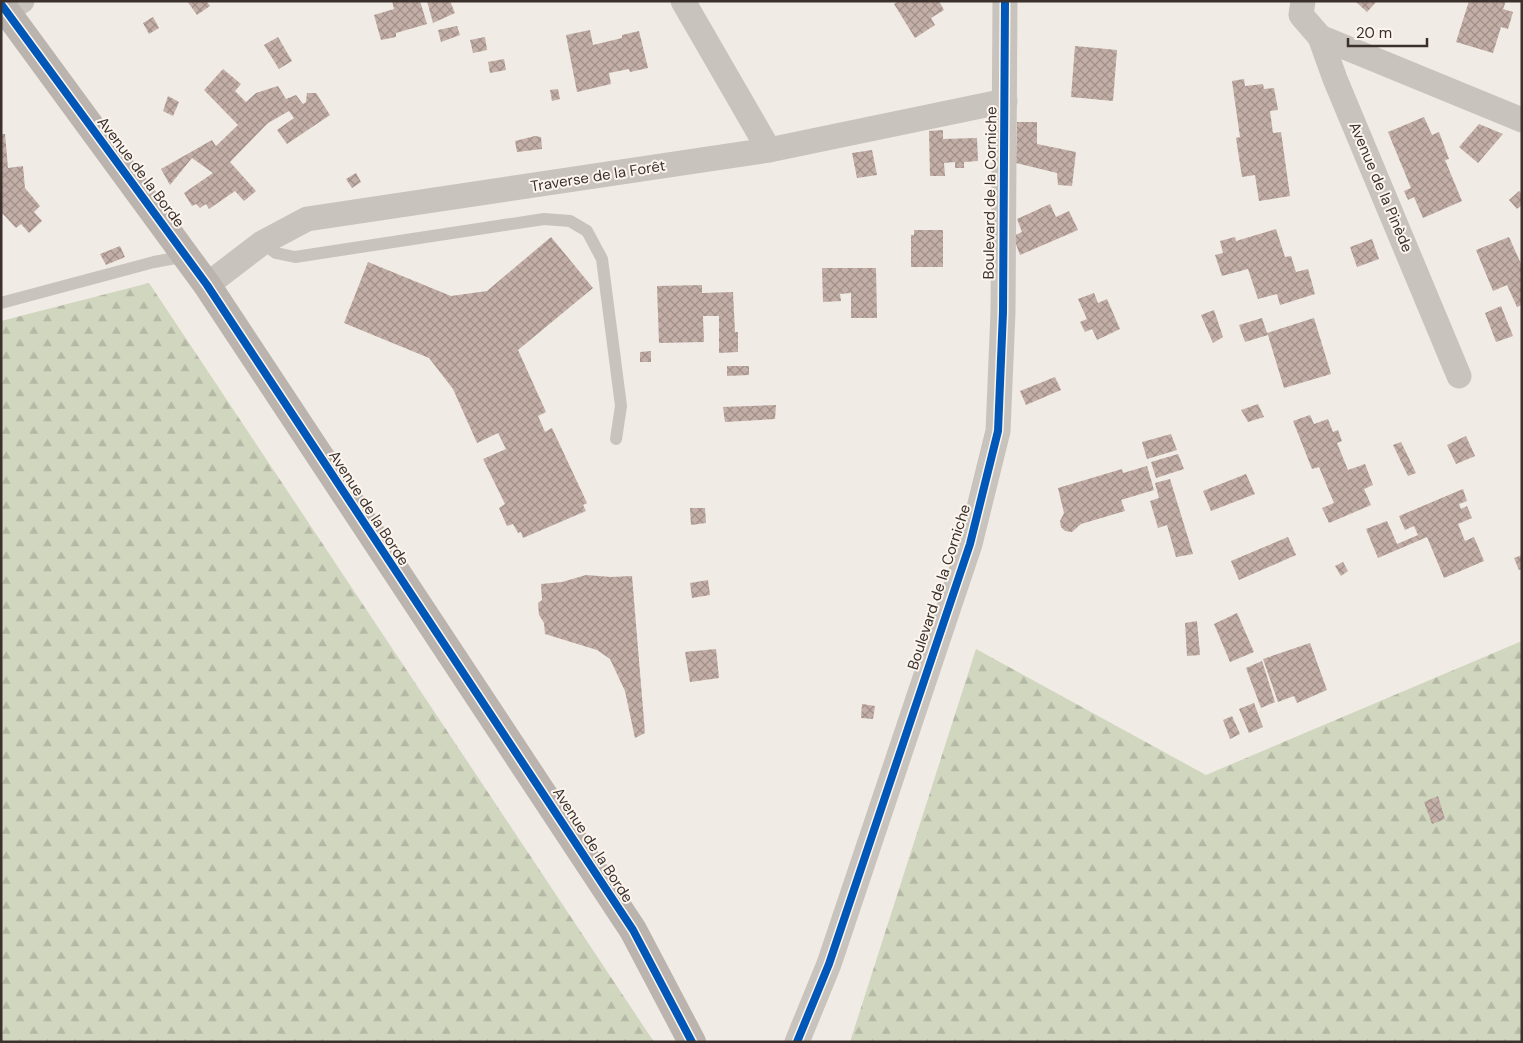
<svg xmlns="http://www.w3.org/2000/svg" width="1523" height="1043" viewBox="0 0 1523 1043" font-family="'DM Sans',sans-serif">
	<defs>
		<pattern id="forest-firs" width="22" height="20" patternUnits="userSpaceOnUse" patternTransform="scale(1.25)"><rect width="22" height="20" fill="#d1d6bf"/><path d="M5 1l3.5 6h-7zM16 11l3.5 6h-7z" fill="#b4b8a4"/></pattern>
		<pattern id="building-cross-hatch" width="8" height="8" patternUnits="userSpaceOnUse" patternTransform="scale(1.25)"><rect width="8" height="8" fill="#c3afa7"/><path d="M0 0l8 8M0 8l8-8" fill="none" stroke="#a08f88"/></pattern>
	</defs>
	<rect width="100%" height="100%" fill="#f0ebe5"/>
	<g fill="url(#forest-firs)">
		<path d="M149,283L654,1042H1V321Z"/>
		<path d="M1522,641V1042H850L976,649L1206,775Z"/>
	</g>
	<g fill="url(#building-cross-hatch)">
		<path d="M187,1H209L207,2L210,6L197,15Z"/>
		<path d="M392,1H420L427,24L396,33V37L381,40L374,15L394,9Z"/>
		<path d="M427,1H450L455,13L433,23Z"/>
		<path d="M899,1H939L944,10L931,18L935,25L915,38L894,4Z"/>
		<path d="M1355,1H1377L1367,12Z"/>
		<path d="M1469,1H1506L1503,9L1513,12L1508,29L1501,27L1493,53L1456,42Z"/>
		<path d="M153,17L159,28L149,34L143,23Z"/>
		<path d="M457,26L460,35L441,42L438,30Z"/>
		<path d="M590,30L593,45L622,38V35L639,31L648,68L630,72L629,69L609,73L611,84L577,92L566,35Z"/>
		<path d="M278,37L292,61L279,69L264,45Z"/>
		<path d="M485,37L487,50L473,53L470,40Z"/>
		<path d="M1075,46L1117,50L1113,101L1071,97Z"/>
		<path d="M504,59L506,70L490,73L488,62Z"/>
		<path d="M223,69L241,84L235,91L246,102L256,93L278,86L286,99L296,95L303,104L306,102L307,93H316L330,115L287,144L277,130L294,118L289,111L268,123L230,162L256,191L244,201L235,191L209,209L206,204L200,208L196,204L192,206L184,193L213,173L192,158L170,185L161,169L212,140L216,146L238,125L204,90Z"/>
		<path d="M1244,79L1245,86L1263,84L1264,89L1274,88L1278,110L1270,111L1273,133L1281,132L1290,196L1259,201L1255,175L1242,177L1236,138L1240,137L1232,81Z"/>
		<path d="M558,89L560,99L552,101L550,90Z"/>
		<path d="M168,96L179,102L173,116L163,111Z"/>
		<path d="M1424,117L1432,135L1439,132L1449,159L1445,160L1462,201L1423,218L1414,197L1408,200L1404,191L1411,188L1388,132Z"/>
		<path d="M1017,122H1037V144L1076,152L1072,186L1058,185L1057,173L1016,163Z"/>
		<path d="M1479,124L1503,134L1478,163L1459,147Z"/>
		<path d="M943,130V139L977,138L978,161L964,162V168H955V162L944,163L945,176H930L929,131Z"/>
		<path d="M1,134H5L8,168L23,166L25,188L40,206L34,212L42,221L29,233L21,224L16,228L1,212Z"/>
		<path d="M535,136L541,137L542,149L517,152L515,141Z"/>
		<path d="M872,150L877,175L857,178L852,153Z"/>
		<path d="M356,173L361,182L352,188L346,179Z"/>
		<path d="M1519,191L1522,194V205L1517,209L1509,200Z"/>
		<path d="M1050,204L1056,217L1069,211L1078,230L1020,255L1013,236L1022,232L1017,219Z"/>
		<path d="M1276,229L1285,257L1291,256L1296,272L1308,269L1315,294L1280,305L1277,294L1258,299L1248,269L1222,276L1215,255L1223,253L1220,241L1235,237L1236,241Z"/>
		<path d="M914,230H943V267H911V235H914Z"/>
		<path d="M551,237L593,288L518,350L546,412L538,416L545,432L552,428L587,503L583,505L586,511L523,538L521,532L518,533L513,524L507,526L499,508L505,504L483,459L506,449L498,433L477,443L453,389L429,358L344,323L368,262L451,296L487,291Z"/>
		<path d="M1509,237L1522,266V305L1517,307L1507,285L1493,291L1476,250Z"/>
		<path d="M1372,239L1379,259L1357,267L1350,247Z"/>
		<path d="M120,246L125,257L106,265L100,254Z"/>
		<path d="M822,268H876L877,318H851V293L840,294L841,301L823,302Z"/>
		<path d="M702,285V293L733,292L735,332H738V352L719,353V316H703L704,342L659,343L657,286Z"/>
		<path d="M1094,293L1098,303L1107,299L1120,329L1097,340L1092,329L1085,332L1080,322L1087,319L1078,299Z"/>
		<path d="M1501,306L1513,336L1496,342L1485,313Z"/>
		<path d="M1214,310L1223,337L1213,343L1201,315Z"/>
		<path d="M1262,318L1267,333L1314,318L1331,374L1284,388L1268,335L1245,342L1239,325Z"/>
		<path d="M651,351V362H640V352Z"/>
		<path d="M727,366H749V375L727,376Z"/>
		<path d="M1055,377L1061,390L1026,405L1020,391Z"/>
		<path d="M1258,404L1264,417L1248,422L1241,410Z"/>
		<path d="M776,405L775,419L725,422L723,407Z"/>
		<path d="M1310,415L1314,424L1328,419L1333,432L1338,430L1342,441L1337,443L1348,470L1365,464L1373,485L1364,489L1371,505L1329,523L1322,508L1334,503L1319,467L1312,469L1293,421Z"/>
		<path d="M1171,434L1177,450L1147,459L1142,442Z"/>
		<path d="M1466,436L1475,456L1456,464L1447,445Z"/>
		<path d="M1401,442L1416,473L1408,476L1393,445Z"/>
		<path d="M1178,454L1184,469L1156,478L1151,462Z"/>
		<path d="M1147,466L1154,490L1121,500L1125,511L1081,524L1072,532L1065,531L1061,527L1060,521L1064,513L1058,488L1122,469L1123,473Z"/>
		<path d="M1246,474L1255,494L1211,511L1203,491Z"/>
		<path d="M1170,479L1193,554L1176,557L1167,525L1158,528L1150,501L1159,498L1155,483Z"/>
		<path d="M1463,489L1467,501L1459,504L1461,509L1467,506L1472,518L1458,524L1465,541L1474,537L1484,561L1444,578L1427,537L1378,558L1366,529L1387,521L1397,544L1418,535L1414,526L1405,530L1399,516Z"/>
		<path d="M690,508H705L706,523L691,525Z"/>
		<path d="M1288,537L1296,555L1239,580L1231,561Z"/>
		<path d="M1522,555V569L1519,570L1514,558Z"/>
		<path d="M1343,562L1348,571L1341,576L1335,566Z"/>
		<path d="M586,575L611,577L632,576L645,733L635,738L625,691L610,659L597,650L545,634L544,623L539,615L538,603L542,600L541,584L562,582Z"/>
		<path d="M708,580L710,595L692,598L690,583Z"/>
		<path d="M1237,613L1254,652L1230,662L1214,624Z"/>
		<path d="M1197,621L1200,655L1187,656L1185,623Z"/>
		<path d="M1310,643L1327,690L1297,703L1294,696L1278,702L1263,659Z"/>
		<path d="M716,649L719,678L690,682L685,652Z"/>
		<path d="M1262,661L1275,702L1261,708L1246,668Z"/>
		<path d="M1254,703L1263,727L1249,733L1239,709Z"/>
		<path d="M862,704L875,706L873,719L861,718Z"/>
		<path d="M1232,716L1240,734L1230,739L1223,720Z"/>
		<path d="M1438,796L1445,819L1432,824L1424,802Z"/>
	</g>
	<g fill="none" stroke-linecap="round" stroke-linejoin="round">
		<g stroke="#c9c3be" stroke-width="12">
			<path d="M262,243L276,253L295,257L544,219L570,221L587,231L602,259L621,406L616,439"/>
			<path d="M1,303L154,262L186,256"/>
		</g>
		<g stroke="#c9c3be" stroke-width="25">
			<path d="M683,1L769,150"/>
			<path d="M1303,1L1301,15L1320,37L1335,79L1459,376"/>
			<path d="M6,11L22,1"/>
			<path d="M1320,37L1522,120"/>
			<path d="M207,285L262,243L307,219L769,150L1005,101"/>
			<path d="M797,1042L829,964L970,544L998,431L1003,312L1005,1"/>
		</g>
		<path stroke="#bab3ae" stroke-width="28" d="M1,4L207,285L633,930L692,1042"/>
		<defs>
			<g id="cycleway">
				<path d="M1,4L207,285L633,930L692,1042"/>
				<path d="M797,1042L829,964L970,544L998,431L1003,312L1005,1"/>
			</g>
		</defs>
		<use href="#cycleway" stroke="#fbf5ee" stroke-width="11"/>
		<use href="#cycleway" stroke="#0057b8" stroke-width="8"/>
	</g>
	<g text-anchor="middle" stroke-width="4" stroke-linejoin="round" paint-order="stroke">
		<g font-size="15" fill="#3b302b" stroke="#fbf5ee">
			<text transform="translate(141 172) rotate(53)" y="5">Avenue de la Borde</text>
			<text transform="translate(598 176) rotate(-9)" y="5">Traverse de la Forêt</text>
			<text transform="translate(1381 187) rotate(67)" y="5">Avenue de la Pinède</text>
			<text transform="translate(990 193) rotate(-89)" y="5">Boulevard de la Corniche</text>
			<text transform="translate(369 508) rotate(57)" y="5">Avenue de la Borde</text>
			<text transform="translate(939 587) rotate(-72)" y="5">Boulevard de la Corniche</text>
			<text transform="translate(593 845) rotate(57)" y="5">Avenue de la Borde</text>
		</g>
	</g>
	<rect width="1523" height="1043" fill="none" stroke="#3b302b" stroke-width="5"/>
	<path d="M1348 38v8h79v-8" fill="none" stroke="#3b302b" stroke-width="2.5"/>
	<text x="1356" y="38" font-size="15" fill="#3b302b" stroke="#fbf5ee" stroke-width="4" paint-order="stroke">20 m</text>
</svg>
